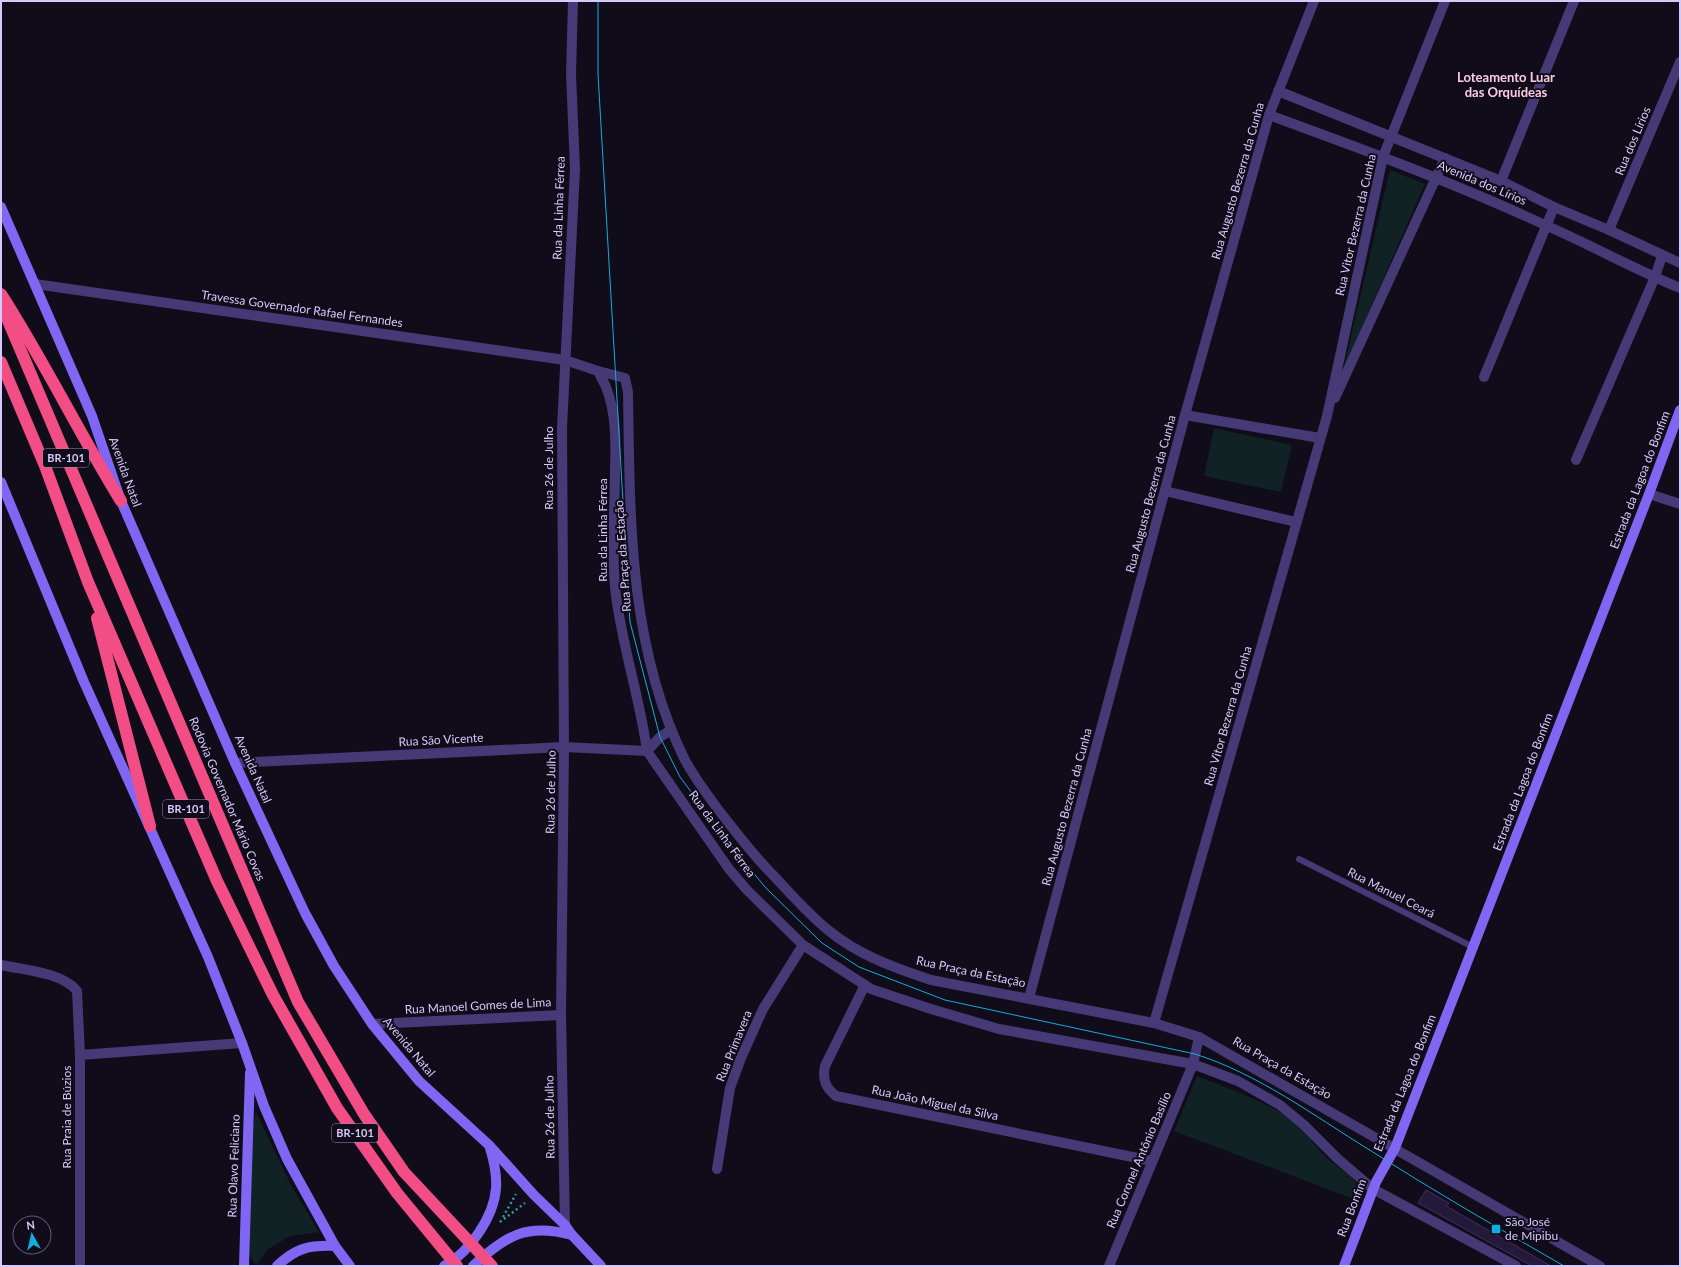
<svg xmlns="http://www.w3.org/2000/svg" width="1681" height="1267" viewBox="0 0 1681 1267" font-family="Lato,sans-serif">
	<rect width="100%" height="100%" fill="#110c1a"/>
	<g fill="#102224">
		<path d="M1390,170L1425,184L1343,370Z"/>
		<path d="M1214,428L1292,445L1281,492L1204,476Z"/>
		<path d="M1197,1076C1226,1088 1278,1105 1300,1127C1310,1137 1318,1150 1329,1160C1342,1171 1363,1180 1359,1201L1174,1131Z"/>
		<path d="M256,1112L292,1187L319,1232L290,1236L268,1249L256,1265L249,1255L251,1137Z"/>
	</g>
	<path fill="#25193a" stroke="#402d64" d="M1426,1190L1449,1203L1446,1206L1551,1266H1532L1418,1203Z"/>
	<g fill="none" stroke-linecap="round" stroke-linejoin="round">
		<g stroke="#359aa4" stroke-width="2.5" stroke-dasharray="2 3" stroke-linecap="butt">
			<path d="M503,1217L516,1194"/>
			<path d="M500,1222L525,1203"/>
		</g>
		<path stroke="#453a76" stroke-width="6" d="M1299,859L1473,947"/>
		<g stroke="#453a76" stroke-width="10">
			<path d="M1278,91L1501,181L1554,207L1609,230L1680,263"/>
			<path d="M1269,115C1362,149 1455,183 1545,225C1591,245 1634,269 1680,288"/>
			<path d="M1501,181L1574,1"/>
			<path d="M1609,230L1680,62"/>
			<path d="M35,284L565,360L598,371L625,378L628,392C630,516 628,646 685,760C694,777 706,793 717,808C735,831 752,854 772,874C790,893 808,914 828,930C858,955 895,968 931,980L1154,1023L1199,1037L1600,1266"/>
			<path d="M598,371C600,376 604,382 606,387C616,412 616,442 615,468C615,511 611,554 616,596C623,649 640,699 647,751L729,869L747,890L803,945L871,989L931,1009L999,1029L1193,1064L1238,1081L1280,1105L1304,1125L1338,1159L1373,1189L1516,1266"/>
			<path d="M1484,377L1554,207"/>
			<path d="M1335,398L1445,158"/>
			<path d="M1185,415L1320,438"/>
			<path d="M1576,460L1655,277L1662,256"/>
			<path d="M1165,491L1296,522"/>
			<path d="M1649,494L1680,504"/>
			<path d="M235,763L564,747L647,751L660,737L671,730"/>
			<path d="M1,965C23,970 62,972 77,991L80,1055V1266"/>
			<path d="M865,985L825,1066C822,1080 826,1088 836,1096L1152,1161"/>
			<path d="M1029,998L1185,415L1269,115L1314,1"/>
			<path d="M1154,1023L1327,416L1383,157L1445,1"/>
			<path d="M372,1024L561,1015"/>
			<path d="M80,1055L242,1043"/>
			<path d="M717,1169L730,1088L741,1058L763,1009L803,945"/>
			<path d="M565,1225L561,1015L564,747L562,428L575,169L571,74L573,1"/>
			<path d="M1109,1266L1193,1064L1199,1037"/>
		</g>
		<g stroke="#7f67f4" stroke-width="10">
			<path d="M1,207L92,416L121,501L235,763L305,913L334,966L372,1024L419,1081L490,1146L534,1195L565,1225L572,1235L601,1266"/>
			<path d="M1,482L84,682L208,957L242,1043L264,1106L287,1159L335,1246L350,1266"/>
			<path d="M244,1266L250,1073"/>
			<path d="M277,1266C296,1248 309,1245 335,1246"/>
			<path d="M444,1266C469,1253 494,1217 496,1188C497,1174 494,1161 490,1148"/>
			<path d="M473,1266C506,1235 527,1223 572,1235"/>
			<path d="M1344,1266L1376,1182L1395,1148L1649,494L1680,410"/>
		</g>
		<g stroke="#f24d84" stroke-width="12">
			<path d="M1,294C44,361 79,433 121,501"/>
			<path d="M1,304L298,1002L364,1114L404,1172L492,1266"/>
			<path d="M1,362L45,466L88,582L217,881L273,995L337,1108L397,1193L457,1266"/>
			<path d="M97,618L150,826"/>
		</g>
		<path stroke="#10ade0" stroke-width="1" d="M598,1V74L630,622L660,737L680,777L740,857L766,888L822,943L859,967L945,1000L1195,1054C1258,1074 1313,1115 1368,1149C1432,1190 1498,1228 1564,1266"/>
	</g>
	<rect fill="#10ade0" stroke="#110c1a" stroke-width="1.5" x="1491" y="1224" width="10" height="10" rx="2"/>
	<g text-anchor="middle" stroke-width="4" stroke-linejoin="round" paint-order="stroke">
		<g fill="#110c1a" stroke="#9b90b8" stroke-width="1">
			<rect x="43" y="449" width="46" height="18" rx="3"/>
			<rect x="163" y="800" width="46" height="18" rx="3"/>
			<rect x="332" y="1124" width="46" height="18" rx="3"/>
		</g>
		<g font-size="11" font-weight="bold" fill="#d6c9fb">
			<text x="66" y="462">BR-101</text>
			<text x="186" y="813">BR-101</text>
			<text x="355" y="1137">BR-101</text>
		</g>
		<g font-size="12" fill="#d6c9fb" stroke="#110c1a">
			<text transform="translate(1633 141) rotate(-67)" y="4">Rua dos Lírios</text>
			<text transform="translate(1238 181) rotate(-74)" y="4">Rua Augusto Bezerra da Cunha</text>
			<text transform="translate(1482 183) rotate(23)" y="4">Avenida dos Lírios</text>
			<text transform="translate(559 208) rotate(-88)" y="4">Rua da Linha Férrea</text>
			<text transform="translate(1356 225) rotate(-77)" y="4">Rua Vitor Bezerra da Cunha</text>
			<text transform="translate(302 309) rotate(8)" y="4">Travessa Governador Rafael Fernandes</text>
			<text transform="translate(549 468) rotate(-90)" y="4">Rua 26 de Julho</text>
			<text transform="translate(125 472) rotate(70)" y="4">Avenida Natal</text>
			<text transform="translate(1640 480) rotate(-69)" y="4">Estrada da Lagoa do Bonfim</text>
			<text transform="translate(1151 494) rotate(-75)" y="4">Rua Augusto Bezerra da Cunha</text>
			<text transform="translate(603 530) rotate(-90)" y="4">Rua da Linha Férrea</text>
			<text transform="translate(623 556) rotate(-94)" y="4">Rua Praça da Estação</text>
			<text transform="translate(1228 716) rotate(-74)" y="4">Rua Vitor Bezerra da Cunha</text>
			<text transform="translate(441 740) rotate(-3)" y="4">Rua São Vicente</text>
			<text transform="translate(253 769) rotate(66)" y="4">Avenida Natal</text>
			<text transform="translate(1523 782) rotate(-69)" y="4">Estrada da Lagoa do Bonfim</text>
			<text transform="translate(551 792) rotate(-89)" y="4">Rua 26 de Julho</text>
			<text transform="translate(227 799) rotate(67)" y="4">Rodovia Governador Mário Covas</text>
			<text transform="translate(1067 807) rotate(-75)" y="4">Rua Augusto Bezerra da Cunha</text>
			<text transform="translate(722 834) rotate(54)" y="4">Rua da Linha Férrea</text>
			<text transform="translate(1391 893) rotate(27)" y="4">Rua Manuel Ceará</text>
			<text transform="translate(971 972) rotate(12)" y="4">Rua Praça da Estação</text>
			<text transform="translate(478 1006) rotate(-3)" y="4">Rua Manoel Gomes de Lima</text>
			<text transform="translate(734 1046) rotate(-68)" y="4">Rua Primavera</text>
			<text transform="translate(409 1047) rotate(50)" y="4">Avenida Natal</text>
			<text transform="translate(1282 1068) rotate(30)" y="4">Rua Praça da Estação</text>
			<text transform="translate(1405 1083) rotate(-68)" y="4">Estrada da Lagoa do Bonfim</text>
			<text transform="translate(935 1103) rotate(12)" y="4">Rua João Miguel da Silva</text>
			<text transform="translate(67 1117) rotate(-90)" y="4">Rua Praia de Búzios</text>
			<text transform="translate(550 1117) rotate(-91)" y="4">Rua 26 de Julho</text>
			<text transform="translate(1139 1160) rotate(-67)" y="4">Rua Coronel Antônio Basílio</text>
			<text transform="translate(234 1166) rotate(-88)" y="4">Rua Olavo Feliciano</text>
			<text transform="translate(1352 1208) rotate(-69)" y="4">Rua Bonfim</text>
		</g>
		<g font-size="12" fill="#d6c9fb" stroke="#110c1a" text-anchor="start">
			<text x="1505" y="1226">São José<tspan x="1505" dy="14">de Mipibu</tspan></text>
		</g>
		<g font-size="13" font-weight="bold" fill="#fbcbe3" stroke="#110c1a">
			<text x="1506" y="82">Loteamento Luar<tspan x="1506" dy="15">das Orquídeas</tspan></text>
		</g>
	</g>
	<rect width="1681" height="1267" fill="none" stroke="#d6c9fb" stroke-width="4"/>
	<g transform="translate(32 1235) rotate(352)"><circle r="19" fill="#110c1a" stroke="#605874"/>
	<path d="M0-3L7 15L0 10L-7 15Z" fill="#10ade0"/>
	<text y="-6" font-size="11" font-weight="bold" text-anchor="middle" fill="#d6c9fb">N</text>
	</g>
</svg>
